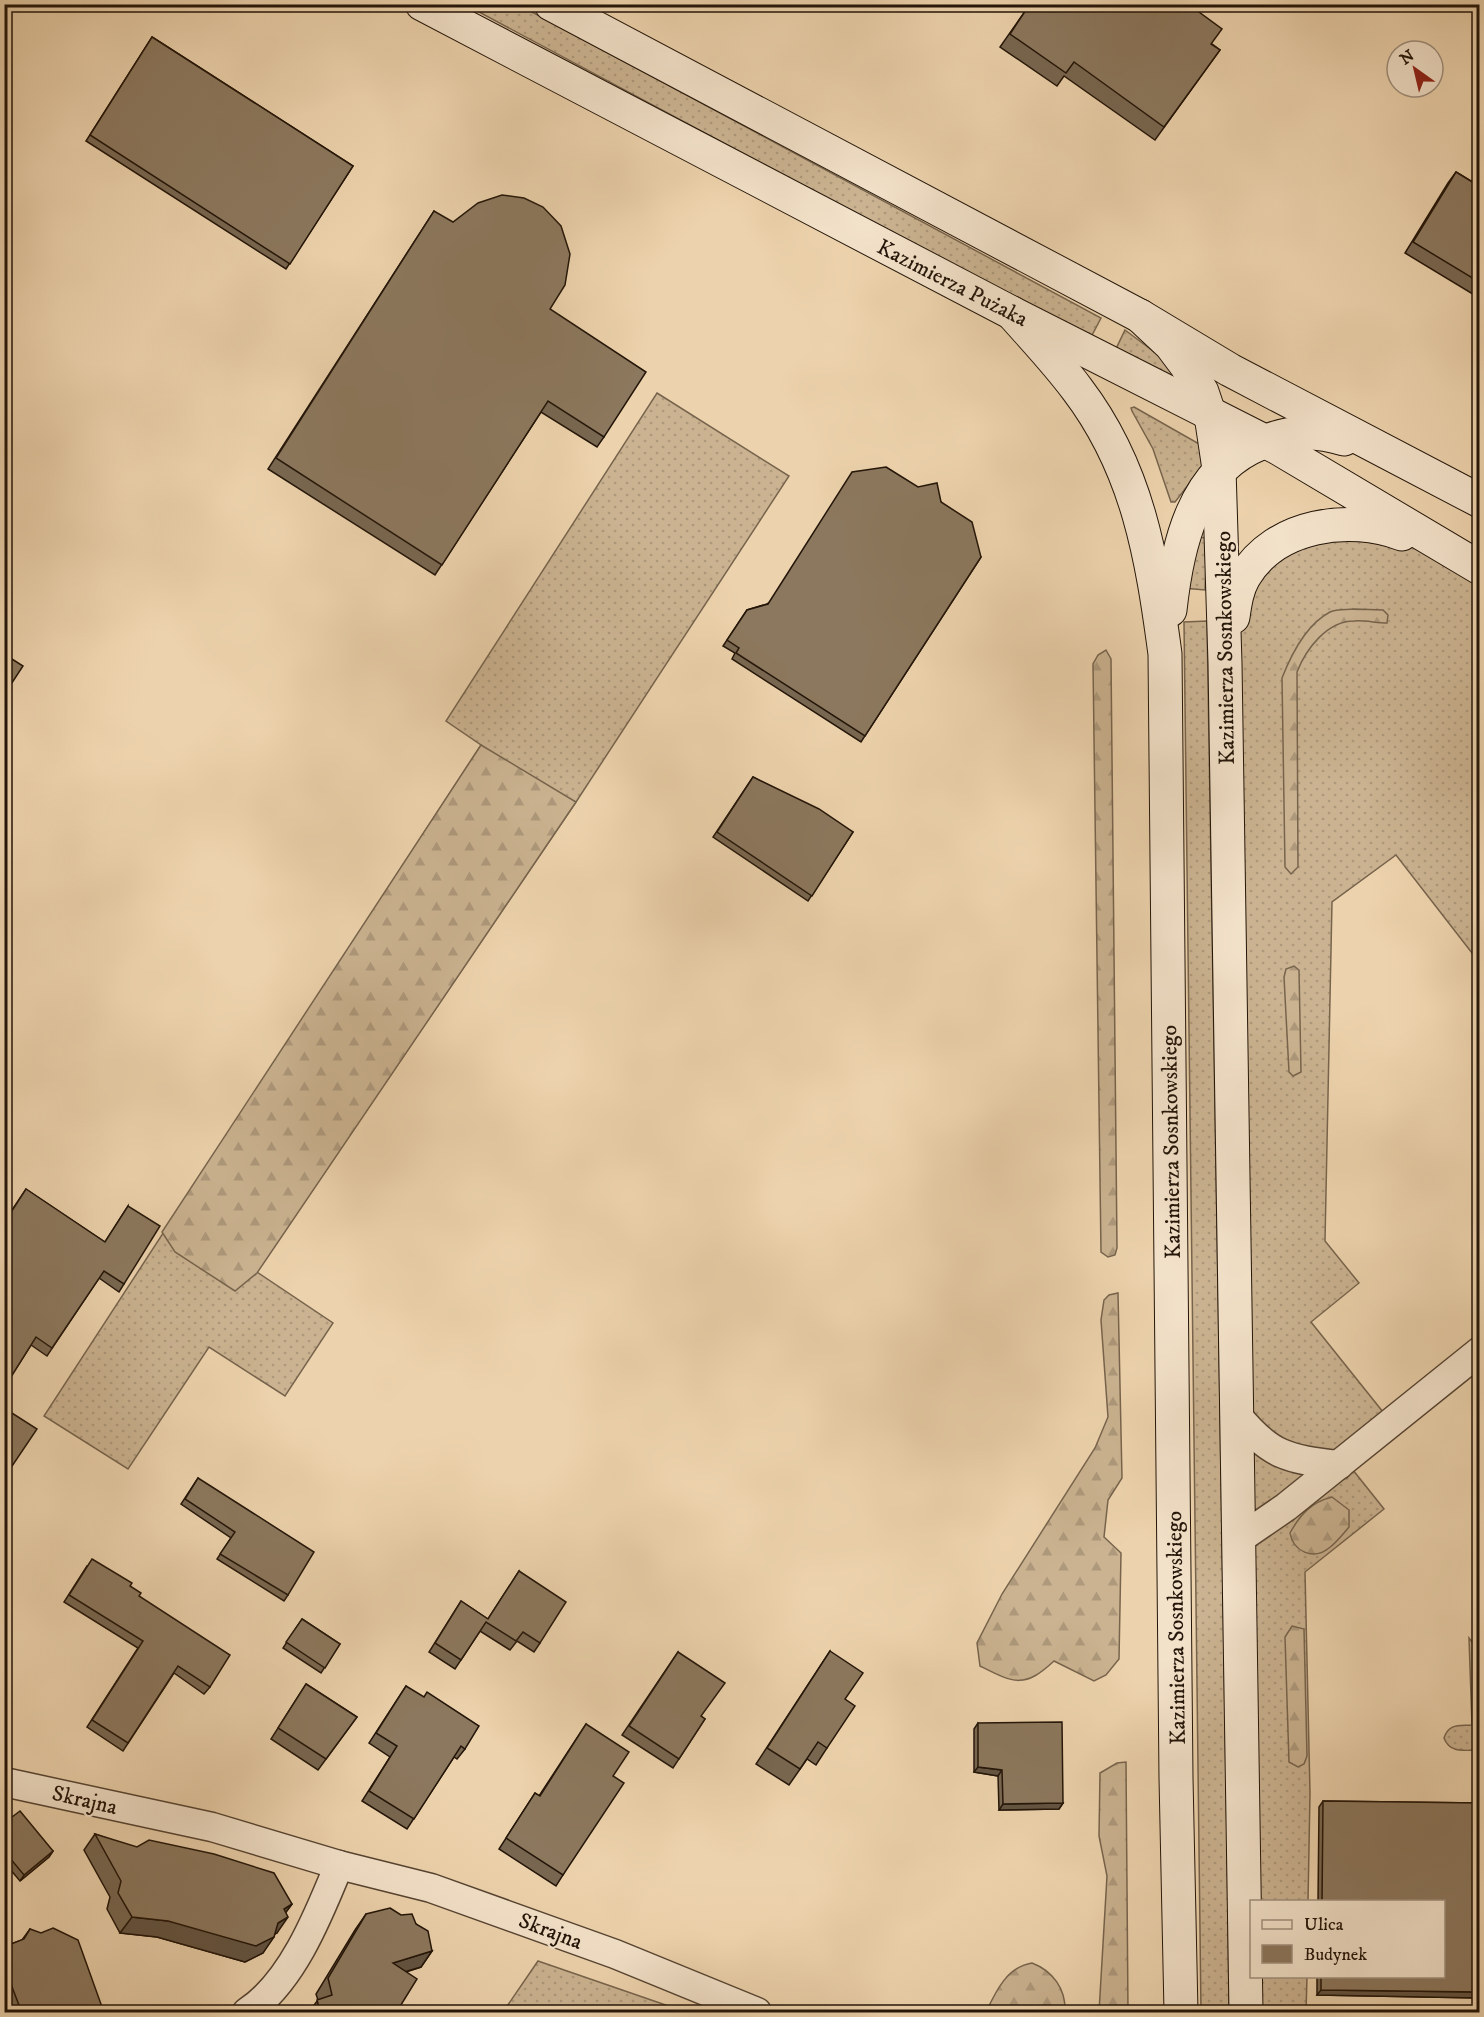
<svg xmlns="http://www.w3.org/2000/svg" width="1484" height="2017" viewBox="0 0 1484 2017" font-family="'IM FELL DW Pica',serif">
	<defs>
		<pattern id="grass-dots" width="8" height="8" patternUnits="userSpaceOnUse" patternTransform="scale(1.5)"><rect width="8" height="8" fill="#cbb391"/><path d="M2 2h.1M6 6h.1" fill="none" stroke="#ae997c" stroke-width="1.8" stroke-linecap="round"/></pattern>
		<pattern id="forest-firs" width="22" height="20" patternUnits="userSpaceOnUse" patternTransform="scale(1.5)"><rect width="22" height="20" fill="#cbb391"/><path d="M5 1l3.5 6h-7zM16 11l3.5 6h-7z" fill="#ae997c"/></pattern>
	</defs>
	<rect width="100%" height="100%" fill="#edd3ad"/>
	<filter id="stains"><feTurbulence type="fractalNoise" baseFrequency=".00333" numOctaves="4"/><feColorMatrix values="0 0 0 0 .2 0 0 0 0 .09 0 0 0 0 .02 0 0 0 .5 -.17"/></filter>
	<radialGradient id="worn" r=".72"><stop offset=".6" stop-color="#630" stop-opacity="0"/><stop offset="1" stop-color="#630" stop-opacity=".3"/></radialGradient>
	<g fill="url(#grass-dots)" stroke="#77644d" stroke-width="1.5">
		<path d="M466,5H519L1101,318L1090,339Z"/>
		<path d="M1125,330L1169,363L1175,377L1172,381L1114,353Z"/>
		<path d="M657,393L789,476L576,802L257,1272L333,1323L285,1396L209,1347L128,1469L44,1416L481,745L446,721Z"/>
		<path d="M1134,407L1201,445L1206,462L1175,502H1171L1153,449L1132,411L1131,408Z"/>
		<path d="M1363,524L1479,568V962L1396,855L1332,902L1325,1241L1359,1283L1311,1322L1391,1422L1345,1460L1384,1509L1305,1572L1310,1793L1308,1901L1252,1902V1976L1307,1977L1306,2012H1246L1225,663L1257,560Z"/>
		<path d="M1198,537L1207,538L1205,590L1183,588Z"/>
		<path d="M1207,621L1227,1841L1229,2012H1201L1184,622Z"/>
		<path d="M1469,1638L1479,1651V1750C1465,1750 1450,1754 1444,1738C1449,1723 1459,1726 1472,1725Z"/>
		<path d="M538,1961L686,2012H503Z"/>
	</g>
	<g fill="url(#forest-firs)" stroke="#77644d" stroke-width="1.5">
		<path d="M1354,609L1383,610L1388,615L1387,623C1376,623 1365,620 1354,621C1327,621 1306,649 1297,672L1298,867L1291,874L1285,867L1282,678C1291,655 1307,624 1330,612C1337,609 1347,610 1354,609Z"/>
		<path d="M1106,650L1111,659L1117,1248L1115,1255L1108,1257L1101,1252L1093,664L1098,655Z"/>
		<path d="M481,745L576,802L257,1273L235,1291L175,1252L162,1232Z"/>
		<path d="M1294,966L1299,970L1301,1072L1293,1076L1289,1072L1284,977L1286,969Z"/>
		<path d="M1118,1293L1122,1478L1108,1500L1104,1537L1121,1553L1119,1659L1106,1675L1094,1681L1054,1661C1024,1689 1014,1683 980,1666L977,1643L1002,1594L1095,1448L1108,1417L1101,1320L1104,1300L1109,1295Z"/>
		<path d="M1332,1497L1349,1510V1527C1343,1534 1336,1543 1329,1548C1313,1561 1293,1551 1290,1533C1300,1515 1311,1502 1332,1497Z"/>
		<path d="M1292,1626L1304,1629L1307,1756L1304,1764L1298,1767L1289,1762L1285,1637Z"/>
		<path d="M1126,1762L1128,2012H1099L1107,1876L1099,1836L1100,1773L1117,1763Z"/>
		<path d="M1032,1963C1053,1971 1066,1989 1065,2012H986C996,1991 1007,1967 1032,1963Z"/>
	</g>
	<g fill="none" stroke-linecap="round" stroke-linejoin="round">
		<defs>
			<g id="street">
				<path d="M1237,1415C1270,1456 1288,1459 1339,1465"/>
				<path d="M1238,1540L1286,1507L1480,1351"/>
				<path d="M4,1782L212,1827L339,1865L431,1888L615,1954L757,2012"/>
				<path d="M247,2012C292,1983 319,1914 339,1865"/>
			</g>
			<g id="secondary">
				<path d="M422,4L1012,313L1278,448L1480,568"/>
				<path d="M551,4L1140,316L1230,370L1480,501"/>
				<path d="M1012,313C1034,338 1057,362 1077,389C1138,469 1152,557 1165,654L1176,1778L1181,2012"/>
				<path d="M1140,316L1171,345L1186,365L1202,392L1212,422L1219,469L1225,663L1246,2012"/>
				<path d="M1170,610C1177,546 1193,471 1259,444C1288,431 1314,430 1344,439"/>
				<path d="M1233,617C1235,603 1237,589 1244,577C1275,524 1350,514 1402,534"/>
			</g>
		</defs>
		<use href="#street" stroke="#564432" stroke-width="31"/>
		<use href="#secondary" stroke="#231509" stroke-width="35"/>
		<use href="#street" stroke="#f3e2ca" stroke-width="28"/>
		<use href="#secondary" stroke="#f3e2ca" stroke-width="33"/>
	</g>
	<g fill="#786751" stroke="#231509" stroke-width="1.5">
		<path d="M1030,4L1212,44L1220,50L1155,140L1064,76L1057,86L1000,47Z"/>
		<path d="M152,37L353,166L286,269L86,141Z"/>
		<path d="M1456,172L1479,186V292L1476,296L1405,253L1448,183Z"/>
		<path d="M434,211L550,309L604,437L597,447L541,412L435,575L268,469Z"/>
		<path d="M941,502L981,557L861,742L732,659L735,653L723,646L747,610L767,604Z"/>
		<path d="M753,777L853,832L808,901L713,837Z"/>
		<path d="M26,1189L105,1242L128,1206L124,1284L119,1292L99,1278L47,1356L31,1345L4,1388V1222Z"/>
		<path d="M198,1478L288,1595L284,1601L217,1559L231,1538L181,1504Z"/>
		<path d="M87,1566L130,1586L139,1596L210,1687L204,1694L174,1673L123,1751L87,1727L138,1648L64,1602Z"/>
		<path d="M519,1571L540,1643L534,1652L517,1641L510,1650L480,1631L455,1669L429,1652L461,1601L488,1619Z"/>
		<path d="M302,1619L340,1644L321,1673L283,1648Z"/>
		<path d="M830,1651L845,1699L827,1748L816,1765L807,1759L789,1785L756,1764Z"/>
		<path d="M678,1652L701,1716L705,1719L673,1768L622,1735Z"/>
		<path d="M306,1684L357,1717L318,1770L271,1739Z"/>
		<path d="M406,1686L465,1749L457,1759L454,1757L407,1829L362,1801L390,1757L369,1743Z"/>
		<path d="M978,1723L1063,1803L1059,1809L999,1810L998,1776L974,1772V1729Z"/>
		<path d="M586,1724L613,1776L563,1875L556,1886L499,1849L535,1793L539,1796Z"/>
		<path d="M1323,1801L1479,1803V1998L1317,1995V1977H1443V1902H1318L1319,1807Z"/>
		<path d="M4,1823L53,1851L49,1857L20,1881L4,1862Z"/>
		<path d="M95,1834L292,1904L286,1912L277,1933L274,1934L263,1953L245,1962L157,1937L120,1933L107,1909L110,1897L84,1850Z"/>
		<path d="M366,1914L416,1924L432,1951L421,1967L406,1972L396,2013H308L318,2000L316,1994L355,1930Z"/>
		<path d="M30,1929L99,2013H4V1953L11,1944L22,1940Z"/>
	</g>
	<g fill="#625442" stroke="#231509" stroke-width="1.5">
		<path d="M978,1767L1002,1770L998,1776L974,1772Z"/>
		<path d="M1063,1803L1059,1809L999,1810L1003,1804Z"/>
		<path d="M53,1851L49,1857L20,1881L24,1875Z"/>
		<path d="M292,1904L280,1920L284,1909Z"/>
		<path d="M132,1917L168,1921L274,1937L263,1953L245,1962L157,1937L120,1933Z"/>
		<path d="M288,1917L277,1933L266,1939L278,1923Z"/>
		<path d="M432,1951L421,1967L381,1979L393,1963Z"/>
		<path d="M1321,1990L1479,1992V1998L1317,1995Z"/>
	</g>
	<g fill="#8c785e" stroke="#231509" stroke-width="1.5">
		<path d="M1030,4H1188L1222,29L1211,44L1220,50L1164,127L1074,62L1066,73L1010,34Z"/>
		<path d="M152,37L353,166L290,264L90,135Z"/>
		<path d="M1456,172L1479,186V282L1413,242Z"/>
		<path d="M502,195L524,198L543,207L561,226L570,254L565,285L550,309L646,372L604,437L548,401L442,565L276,458L434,211L453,222L478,203Z"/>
		<path d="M886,467L918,487L937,483L941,502L972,522L981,557L865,736L736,653L739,648L727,640L747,610L768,604L852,472Z"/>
		<path d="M4,654L23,666L4,695Z"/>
		<path d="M753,777L819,809L853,832L812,896L717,832Z"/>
		<path d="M26,1189L105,1242L128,1206L160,1226L124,1284L104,1271L52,1348L36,1337L4,1388V1223Z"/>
		<path d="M4,1408L37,1429L4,1478Z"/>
		<path d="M198,1478L314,1552L288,1595L220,1554L235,1532L185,1499Z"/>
		<path d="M92,1559L132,1583L130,1586L141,1593L139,1596L230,1655L210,1687L178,1666L128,1743L92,1720L143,1641L69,1595Z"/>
		<path d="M519,1571L566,1602L540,1643L523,1632L516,1641L486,1622L461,1660L435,1643L461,1601L488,1619Z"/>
		<path d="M302,1619L340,1644L325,1668L286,1642Z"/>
		<path d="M830,1651L863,1673L845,1699L855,1706L827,1748L818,1742L800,1769L767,1748Z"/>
		<path d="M678,1652L725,1683L701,1716L705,1719L679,1759L629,1726Z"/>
		<path d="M306,1684L357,1717L326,1759L278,1728Z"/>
		<path d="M406,1686L424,1697L427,1692L479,1726L465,1749L461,1746L414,1819L369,1791L397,1746L376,1733Z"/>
		<path d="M1062,1722L1063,1803L1003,1804L1002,1770L978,1767V1723Z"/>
		<path d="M586,1724L629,1752L613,1776L624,1783L563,1875L506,1838L535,1793L540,1796Z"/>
		<path d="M1323,1801L1479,1803V1992L1321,1990V1977H1443V1902H1322Z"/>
		<path d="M20,1811L53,1851L24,1875L4,1851V1823Z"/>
		<path d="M95,1834L137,1847L149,1840L214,1854L274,1873L292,1904L284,1909L288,1917L278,1923L274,1937L256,1946L168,1921L132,1917L118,1893L121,1881Z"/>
		<path d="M390,1908L401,1915L412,1914L416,1924L428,1931L432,1951L393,1963L417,1979L396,2013H318L320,2011L317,2000L332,1995L328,1978L366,1914Z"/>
		<path d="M53,1928L78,1940L102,2007L99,2013H22L4,1966V1959L11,1944L24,1939L30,1929L41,1933Z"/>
	</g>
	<g text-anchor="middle" stroke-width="4.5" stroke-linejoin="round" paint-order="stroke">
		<g font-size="22" fill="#231509" stroke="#f3e2ca">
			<text transform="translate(953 282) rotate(27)" y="8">Kazimierza Pużaka</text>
			<text transform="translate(1224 648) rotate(-91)" y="8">Kazimierza Sosnkowskiego</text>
			<text transform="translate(1170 1142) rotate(-91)" y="8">Kazimierza Sosnkowskiego</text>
			<text transform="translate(1175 1628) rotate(-91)" y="8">Kazimierza Sosnkowskiego</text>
			<text transform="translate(85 1799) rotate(13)" y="8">Skrajna</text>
			<text transform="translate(551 1930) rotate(21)" y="8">Skrajna</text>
		</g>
	</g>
	<rect width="1484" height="2017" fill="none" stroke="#edd3ad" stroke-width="24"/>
	<rect x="6" y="6" width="1472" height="2005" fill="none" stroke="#231509" stroke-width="3"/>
	<rect x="12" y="12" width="1460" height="1993" fill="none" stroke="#231509" stroke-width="1.5"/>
	<rect x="1250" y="1900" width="195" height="78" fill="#f3e2ca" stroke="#a0907d" stroke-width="1.5"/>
	<rect x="1262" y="1920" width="30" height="9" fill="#f3e2ca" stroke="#a0907d" stroke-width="1.5"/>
	<text x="1304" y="1930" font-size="18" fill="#231509">Ulica</text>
	<rect x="1262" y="1945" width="30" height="18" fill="#8c785e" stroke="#a0907d" stroke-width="1.5"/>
	<text x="1304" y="1960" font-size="18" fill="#231509">Budynek</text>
	<g transform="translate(1415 69) rotate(326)"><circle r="28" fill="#f3e2ca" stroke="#a0907d" stroke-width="1.5"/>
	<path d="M0-4.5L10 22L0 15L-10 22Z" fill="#8f2418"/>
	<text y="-9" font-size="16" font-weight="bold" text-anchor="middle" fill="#231509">N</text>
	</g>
	<rect width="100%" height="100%" filter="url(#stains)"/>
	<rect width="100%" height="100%" fill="url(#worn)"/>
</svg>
